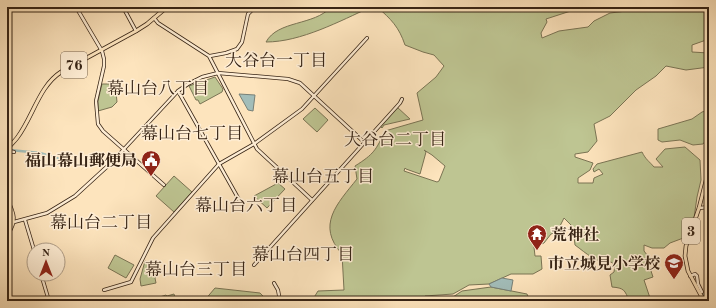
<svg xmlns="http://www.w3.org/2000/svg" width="716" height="308" viewBox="0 0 716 308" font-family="'Old Standard TT','Noto Serif JP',serif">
	<rect width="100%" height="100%" fill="#fde4bd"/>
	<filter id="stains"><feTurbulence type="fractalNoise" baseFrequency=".005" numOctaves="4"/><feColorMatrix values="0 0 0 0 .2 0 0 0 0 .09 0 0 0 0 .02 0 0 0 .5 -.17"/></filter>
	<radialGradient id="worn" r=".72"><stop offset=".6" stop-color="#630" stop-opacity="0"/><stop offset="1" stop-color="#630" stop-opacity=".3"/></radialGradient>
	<g fill="#bec592" stroke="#7a7454" fill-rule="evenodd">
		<path d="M331,7H371C340,21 301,42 266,42C278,20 314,26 331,7Z"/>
		<path d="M377,7H583L546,19L547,22L541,33L542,38L559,31L588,27L594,21L610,13L635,10L637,7H647L655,11L664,7H709V39L692,45V52L709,53V67L686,70L666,66L656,76L636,90L610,116L594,124L597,141L588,152L575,154V157L593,163L590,170L578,178V183H593L594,178L603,174L599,169L594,172L593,169L597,164L642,152C646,160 649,161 654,167H663L656,159L665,149L685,147L700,160L701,180L697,197L694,218L686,237L670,243L664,248H652L644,245V251L651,260L649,265L653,277L644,280L651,301H629C625,290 624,288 612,287L610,275L614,272L615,265L611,262C597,264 586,253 575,245L573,227L564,218L557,232L551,234L544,243L534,247L535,256H541L542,269L533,274H511L489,284L469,285L453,294L425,296L431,301H322L313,299L318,291L344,290L342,254C316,225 337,204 357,179L355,166C374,154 376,150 385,131L423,120L417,93L436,77L444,66L434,55L423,52L405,45C399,27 391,19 377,7ZM424,150L432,155L445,166L439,181L437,182L404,171L405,168L406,169L420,174L426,152Z"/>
		<path d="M215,77L223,89L222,92L200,104L198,100H196L189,86Z"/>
		<path d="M102,84H112L116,92L117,102L112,107L98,111V101Z"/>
		<path d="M397,107L410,119L384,125L382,128L380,126Z"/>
		<path d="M315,108L328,120L317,132L303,119Z"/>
		<path d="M709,110V136L703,144L693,145L680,140L662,142L658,140V129L692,119L702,112Z"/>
		<path d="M174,176L192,192L174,212L156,196Z"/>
		<path d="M278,183L285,189L267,208L254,196Z"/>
		<path d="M115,255L134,265L126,278L108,268Z"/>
		<path d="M145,261L158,266L157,276L155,278L156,283L141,286L140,279Z"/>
		<path d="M491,287L527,294L530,301H447L462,291Z"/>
		<path d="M215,288L260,293L268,301H204Z"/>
		<path d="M174,294L176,301H147L166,295L167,296Z"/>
	</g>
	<g fill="#a2bdb9" stroke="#778077">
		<path d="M239,94L255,95L253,111L248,110Z"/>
		<path d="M502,278L513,280L511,291L491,287L489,284Z"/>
	</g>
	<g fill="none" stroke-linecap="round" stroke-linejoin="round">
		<path stroke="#778077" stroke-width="1" d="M704,295L709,300"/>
		<g stroke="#a2bdb9" stroke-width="2.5">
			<path d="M10,150L40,153L67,161"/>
			<path d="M703,299L709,279"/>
		</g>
		<defs>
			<g id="secondary">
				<path d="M76,7L102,51L104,59V66L96,101L98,124L103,131L164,185"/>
				<path d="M123,7L136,31"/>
				<path d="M154,18L158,23L209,56L257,149L312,200"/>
				<path d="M210,56L226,53L237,49L242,42L248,14L255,7"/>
				<path d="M178,91L242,205"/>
				<path d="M7,150L9,151L14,152"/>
				<path d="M699,208L709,207"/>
				<path d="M25,220L34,250"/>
				<path d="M14,222L47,213L75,196L111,163L178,91L188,84L202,77L218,73L288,79L300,83L364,142"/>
				<path d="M254,265L400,103L402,99"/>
				<path d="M41,274L49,301"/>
				<path d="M690,276L695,274L697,276L698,284L702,292"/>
				<path d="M274,283L278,290L280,301"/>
				<path d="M104,290L131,282L153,238L219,164L254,144L302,109L367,38"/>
			</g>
			<g id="primary">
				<path d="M7,150C10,145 14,142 17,138C33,117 39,86 61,72L136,31L147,24L167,7"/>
				<path d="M7,199C14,214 17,221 7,235"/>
				<path d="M704,301L688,271L685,256L686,246L699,208L709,169"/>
			</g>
		</defs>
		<use href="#secondary" stroke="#372415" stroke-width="4"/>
		<use href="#primary" stroke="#372415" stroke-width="4.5"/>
		<use href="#secondary" stroke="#feedd4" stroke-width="2.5"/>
		<use href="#primary" stroke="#fde4bd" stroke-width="3"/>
		<path stroke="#372415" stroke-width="1" stroke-dasharray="7 7" stroke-linecap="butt" d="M706,301L709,299"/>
	</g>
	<defs>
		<symbol id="civic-pin" viewBox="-11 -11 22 30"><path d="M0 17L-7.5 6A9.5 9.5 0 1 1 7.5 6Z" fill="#8f2418" stroke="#feedd4"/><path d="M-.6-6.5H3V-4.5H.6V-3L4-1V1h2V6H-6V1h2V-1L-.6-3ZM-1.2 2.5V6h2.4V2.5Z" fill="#fff"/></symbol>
		<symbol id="temple-pin" viewBox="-11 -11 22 30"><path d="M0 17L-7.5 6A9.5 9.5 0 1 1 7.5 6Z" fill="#8f2418" stroke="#feedd4"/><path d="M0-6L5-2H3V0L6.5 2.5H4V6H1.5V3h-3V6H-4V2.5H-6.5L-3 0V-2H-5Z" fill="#fff"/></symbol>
		<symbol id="school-pin" viewBox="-11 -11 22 30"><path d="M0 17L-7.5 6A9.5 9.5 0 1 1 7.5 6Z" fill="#8f2418" stroke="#feedd4"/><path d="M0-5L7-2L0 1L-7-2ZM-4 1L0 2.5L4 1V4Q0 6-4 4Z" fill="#fff"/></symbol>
	</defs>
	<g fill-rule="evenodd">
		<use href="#civic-pin" x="140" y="149" width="22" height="30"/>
		<use href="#temple-pin" x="526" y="223" width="22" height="30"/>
		<use href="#school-pin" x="663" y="252" width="22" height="30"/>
	</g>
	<g text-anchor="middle" stroke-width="3" stroke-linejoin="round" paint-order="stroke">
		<g fill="#feedd4" stroke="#73604e" stroke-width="1">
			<rect x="61" y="52" width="26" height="26" rx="3"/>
			<rect x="682" y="218" width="18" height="26" rx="3"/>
		</g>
		<g font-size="15" font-weight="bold" fill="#372415">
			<text x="74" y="70">76</text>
			<text x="691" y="236">3</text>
		</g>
		<g font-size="16" font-weight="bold" fill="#372415" stroke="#feedd4" text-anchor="end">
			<text x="137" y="166">福山幕山郵便局</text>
			<text x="551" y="240" text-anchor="start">荒神社</text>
			<text x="660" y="269">市立城見小学校</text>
		</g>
		<g font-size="17" fill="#372415" stroke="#feedd4">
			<text x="276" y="66">大谷台一丁目</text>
			<text x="158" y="94">幕山台八丁目</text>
			<text x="192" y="139">幕山台七丁目</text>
			<text x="395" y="145">大谷台二丁目</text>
			<text x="323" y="182">幕山台五丁目</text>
			<text x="246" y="211">幕山台六丁目</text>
			<text x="101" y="228">幕山台二丁目</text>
			<text x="303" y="260">幕山台四丁目</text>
			<text x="196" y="275">幕山台三丁目</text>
		</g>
	</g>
	<rect width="716" height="308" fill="none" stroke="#fde4bd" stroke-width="24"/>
	<rect x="8" y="8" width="700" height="292" fill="none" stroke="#372415" stroke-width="2"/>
	<rect x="12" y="12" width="692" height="284" fill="none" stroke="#372415"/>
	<g transform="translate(46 262)"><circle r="19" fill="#feedd4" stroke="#ae9d88"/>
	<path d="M0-3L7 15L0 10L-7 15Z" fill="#8f2418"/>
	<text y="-6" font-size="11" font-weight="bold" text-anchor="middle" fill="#372415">N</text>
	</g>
	<rect width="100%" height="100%" filter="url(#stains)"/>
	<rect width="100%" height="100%" fill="url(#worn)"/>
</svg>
